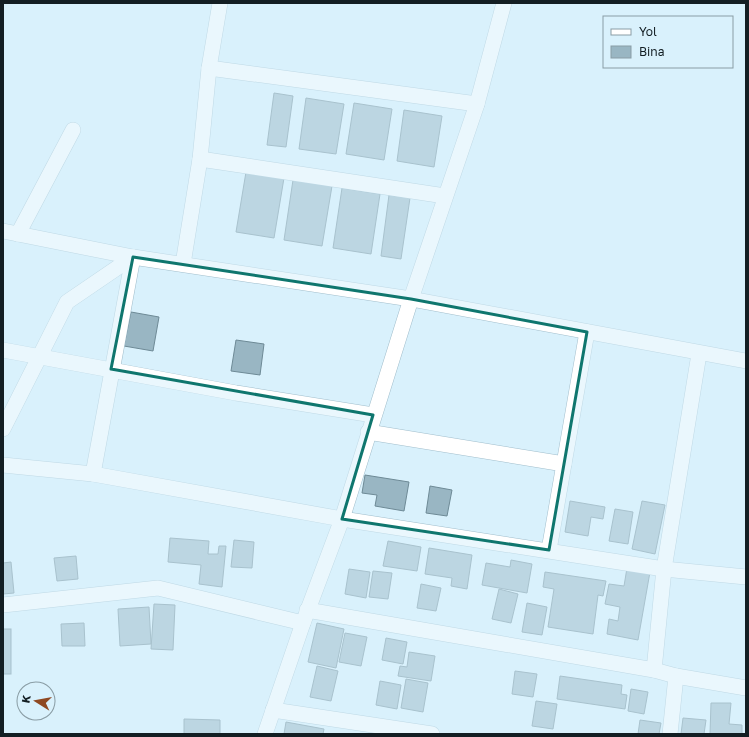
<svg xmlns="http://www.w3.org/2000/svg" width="749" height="737" viewBox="0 0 749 737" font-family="'Golos Text',sans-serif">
	<rect width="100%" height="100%" fill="#d9f1fc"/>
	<g fill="#99b6c3" stroke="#6e8a96">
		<path d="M274,93L293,96L286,147L267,145Z"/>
		<path d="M306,98L344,104L336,154L299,149Z"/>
		<path d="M354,103L392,109L384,160L346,154Z"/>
		<path d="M404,110L442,116L434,167L397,161Z"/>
		<path d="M246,172L284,178L274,238L236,232Z"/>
		<path d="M293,180L332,186L322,246L284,240Z"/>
		<path d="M342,188L380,194L371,254L333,248Z"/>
		<path d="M389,195L410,198L401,259L381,256Z"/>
		<path d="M131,312L159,317L153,351L124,346Z"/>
		<path d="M236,340L264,344L260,375L231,371Z"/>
		<path d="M365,475L409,482L404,511L375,506L377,495L362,493Z"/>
		<path d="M430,486L452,490L447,516L426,513Z"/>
		<path d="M570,501L605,507L603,519L591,517L588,536L565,532Z"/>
		<path d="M642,501L665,505L655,554L632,549Z"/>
		<path d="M615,509L633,512L628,544L609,541Z"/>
		<path d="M170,538L209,541L208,554H218L219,546H226L222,587L199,584L201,565L168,562Z"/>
		<path d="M234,540L254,542L252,568L231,567Z"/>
		<path d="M388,541L421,547L417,571L383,566Z"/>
		<path d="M429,548L472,555L467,589L451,586L452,578L425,574Z"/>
		<path d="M76,556L78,579L57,581L54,558Z"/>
		<path d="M511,560L532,564L527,593L482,585L486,563L510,567Z"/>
		<path d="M11,562L14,593L3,594V563Z"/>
		<path d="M627,568L650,572L638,640L607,634L609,619L618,621L620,607L605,604L609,584L624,586Z"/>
		<path d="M349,569L370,572L366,598L345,594Z"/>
		<path d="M373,571L392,573L388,599L369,597Z"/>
		<path d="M545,572L606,581L603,596L598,595L593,634L548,627L554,589L543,587Z"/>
		<path d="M421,584L441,588L436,611L417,608Z"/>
		<path d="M499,589L518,594L511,623L492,619Z"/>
		<path d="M527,603L547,607L542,635L522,632Z"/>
		<path d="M154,604L175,605L173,650L151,649Z"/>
		<path d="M149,607L151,644L120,646L118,609Z"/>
		<path d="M84,623L85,646H62L61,624Z"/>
		<path d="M317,623L344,629L336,668L308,662Z"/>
		<rect x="3" y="629" width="8" height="45"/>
		<path d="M345,633L367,637L361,666L339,662Z"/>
		<path d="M386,638L407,642L403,664L382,660Z"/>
		<path d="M409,652L435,656L431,681L398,676L400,666L407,667Z"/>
		<path d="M317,666L338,671L331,701L310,697Z"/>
		<path d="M515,671L537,674L533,697L512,694Z"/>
		<path d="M560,676L622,685L621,694L627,695L625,709L557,699Z"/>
		<path d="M406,679L428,683L423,712L401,708Z"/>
		<path d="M380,681L401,685L397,709L376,705Z"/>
		<path d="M631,689L648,692L644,714L628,711Z"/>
		<path d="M536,701L557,704L553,729L532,726Z"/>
		<path d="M711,703H731L729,724L742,725V734H710Z"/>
		<path d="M683,718L706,720L704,734H681Z"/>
		<path d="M184,719L220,720V734H184Z"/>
		<path d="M640,720L661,723L659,734H638Z"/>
		<path d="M286,722L324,729L323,734H284Z"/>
	</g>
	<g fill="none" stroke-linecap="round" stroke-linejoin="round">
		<defs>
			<g id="minor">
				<path d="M209,68L477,104"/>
				<path d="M200,159L445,196"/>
				<path d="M3,231L133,257L411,299L746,361"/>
				<path d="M18,234L73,130"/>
				<path d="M183,264L200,159L209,68L220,3"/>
				<path d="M3,350L236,393L373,415"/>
				<path d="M3,429L67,302L133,257"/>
				<path d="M368,432L564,464"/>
				<path d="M3,465L93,474L342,519L664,569L746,577"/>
				<path d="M93,474L133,257"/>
				<path d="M549,550L587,332"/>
				<path d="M3,605L158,588L303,623"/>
				<path d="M307,610L654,670L676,676L746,688"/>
				<path d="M654,670L664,569L699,354"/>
				<path d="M273,710L432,734"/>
				<path d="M265,734L303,623L342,519L411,299L477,104L504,3"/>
				<path d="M670,734L676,676"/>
			</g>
		</defs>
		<use href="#minor" stroke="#a1becc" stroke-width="16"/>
		<use href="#minor" stroke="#fff" stroke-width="15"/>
	</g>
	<path d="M0 0H749V737H0ZM133,257L411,299L587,332L549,550L342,519L373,415L111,369Z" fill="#d9f1fc" fill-opacity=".55" fill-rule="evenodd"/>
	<path fill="none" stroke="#0f766e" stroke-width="3" stroke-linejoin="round" d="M133,257L411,299L587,332L549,550L342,519L373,415L111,369Z"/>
	<rect width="749" height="737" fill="none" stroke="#131e23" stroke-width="8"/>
	<rect x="603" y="16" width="130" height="52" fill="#d9f1fc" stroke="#8a9da5"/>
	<rect x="611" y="29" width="20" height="6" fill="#ffffff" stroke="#8a9da5"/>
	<text x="639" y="36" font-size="12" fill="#131e23">Yol</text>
	<rect x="611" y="46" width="20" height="12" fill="#99b6c3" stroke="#8a9da5"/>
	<text x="639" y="56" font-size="12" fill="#131e23">Bina</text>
	<g transform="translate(36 701) rotate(281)"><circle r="19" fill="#d9f1fc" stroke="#8a9da5"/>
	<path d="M0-3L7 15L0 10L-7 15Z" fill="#8f4922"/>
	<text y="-6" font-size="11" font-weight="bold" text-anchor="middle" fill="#131e23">K</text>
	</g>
</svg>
